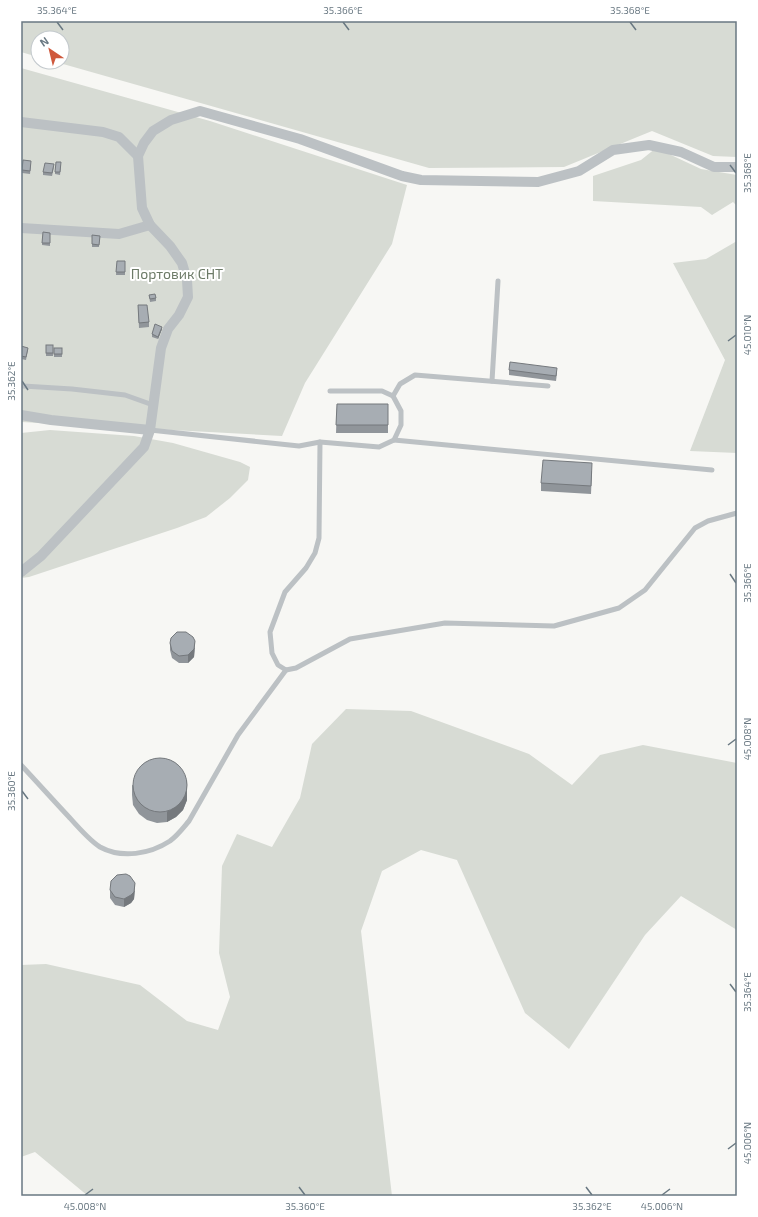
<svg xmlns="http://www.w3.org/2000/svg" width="758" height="1217" viewBox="0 0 758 1217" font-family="'Exo 2',sans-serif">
	<rect width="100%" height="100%" fill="#f7f7f4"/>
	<g fill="#d7dbd4">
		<path d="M21,21H737V157L713,156L652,131L564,167L429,168L56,62H62V38H38V57L21,52Z"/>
		<path d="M21,68L210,121L407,185L392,244L305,383L282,436L21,422Z"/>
		<path d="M656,148L701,169L737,175V206L733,202L712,215L701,207L593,201V176L641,160Z"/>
		<path d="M737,241V453L690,451L725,360L673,263L706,259Z"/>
		<path d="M50,430L134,436L173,443L240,462L250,467L248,480L230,498L206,517L177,528L29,577L21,578V433Z"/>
		<path d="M346,709L411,711L529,754L572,785L600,755L643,745L737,763V930L681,896L645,935L569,1049L525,1013L457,860L421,850L382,871L361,931L392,1196H88L35,1152L21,1157V965L46,964L140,985L187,1021L218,1030L230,997L219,953L222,866L237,834L272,847L300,798L312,744Z"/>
	</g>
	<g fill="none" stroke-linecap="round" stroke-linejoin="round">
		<g stroke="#bcc1c4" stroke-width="5">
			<path d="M492,381L498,281"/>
			<path d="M23,386L72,389L125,395L153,405"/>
			<path d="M393,396L400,384L415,375L548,386"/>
			<path d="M150,430L299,446L320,442L379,447L394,440L401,425V411L393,396L382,391H330"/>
			<path d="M394,440L712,470"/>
			<path d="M320,442L319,538L315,553L306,568L285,592L270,632L272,653L278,665L286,670L296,668L350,639L445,623L554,626L619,608L645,590L695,528L708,521L737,513"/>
			<path d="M21,765C37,782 53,800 69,817C77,826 90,841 100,847C122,859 150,854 170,841C178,835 183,828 189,821L238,735L286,670"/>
		</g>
		<g stroke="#bcc1c4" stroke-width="10">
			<path d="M21,122L103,132L119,137L138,156"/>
			<path d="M21,228L119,234L150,225"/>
			<path d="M21,415L51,420L150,430"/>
			<path d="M21,572L41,556L144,447L150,430L161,348L168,329L179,315L188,297L187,280L182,263L170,246L150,225L142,208L138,156L144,143L153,131L171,120L200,111L300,139L402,176L421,180L538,182L579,171L613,150L649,145L681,152L714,167H737"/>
		</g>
	</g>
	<g fill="#90959a">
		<path d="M31,164L30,174L22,173V170Z"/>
		<path d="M61,165L60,175L55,174V172Z"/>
		<path d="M54,167L52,176L43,175V172Z"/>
		<path d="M43,232L50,233V246L42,245Z"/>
		<path d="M92,235L100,236L99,247H92Z"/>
		<path d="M117,261H125V275H116Z"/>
		<path d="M149,295L156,298V301L150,302Z"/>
		<path d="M138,305L149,322V327L139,328Z"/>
		<path d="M162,329L158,339L152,337V334Z"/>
		<rect x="46" y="345" width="7" height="11"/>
		<path d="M21,346L28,350L26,360L21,359Z"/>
		<rect x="54" y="348" width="8" height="9"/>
		<path d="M509,370L557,373L556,381L509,375Z"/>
		<path d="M337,404H388V433H336Z"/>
		<path d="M592,471L591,494L541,491V483Z"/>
		<path d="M170,643L195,648L194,657L188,663H179L172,658L170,650Z"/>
		<path d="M132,785L187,800L183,810L176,817L167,822L157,823L147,820L139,814L133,805L132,795Z"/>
		<path d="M110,890L135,891L134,899L131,903L124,907L115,905L110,898Z"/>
	</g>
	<g fill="#75797d">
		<path d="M162,327V329L158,339V337Z"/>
		<path d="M195,641L194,657L188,663V655Z"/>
		<path d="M187,780V800L183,810L176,817L167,822V812Z"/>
		<path d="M135,883L134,899L131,903L124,907V899Z"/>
	</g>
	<g fill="#a7adb3" stroke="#75797d">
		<path d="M23,160L31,161L30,171L22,170Z"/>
		<path d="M56,162H61L60,172H55Z"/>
		<path d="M45,163L54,164L52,173L43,172Z"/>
		<path d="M43,232L50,233V243H42Z"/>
		<path d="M92,235L100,236L99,245L92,244Z"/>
		<path d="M117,261H125V272H116Z"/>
		<path d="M155,294L156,298L150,299L149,295Z"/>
		<path d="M138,305H147L149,322L139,323Z"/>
		<path d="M155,324L162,327L158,337L152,334Z"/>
		<rect x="46" y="345" width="7" height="8"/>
		<path d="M21,346L28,348L26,357L21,356Z"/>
		<rect x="54" y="348" width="8" height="6"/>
		<path d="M510,362L557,368L556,376L509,370Z"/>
		<path d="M337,404H388V425H336Z"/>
		<path d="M543,460L592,463L591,486L541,483Z"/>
		<path d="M177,632H186L193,637L195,641L194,649L188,655L179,656L172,651L170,643L171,638Z"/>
		<circle cx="160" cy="785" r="27"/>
		<path d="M126,874L130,876L135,883L134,892L131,895L124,899L115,897L110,890L111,881L117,875Z"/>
	</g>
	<path fill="none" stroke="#697882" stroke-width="1.5" d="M57,22L63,30M343,22L349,30M630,22L636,30M730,165L736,173M728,341L736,335M22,381L28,390M730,574L736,583M728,745L736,739M22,791L28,799M730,984L736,992M728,1149L736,1143M299,1187L305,1195M586,1187L592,1195M85,1195L93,1189M662,1195L670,1189"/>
	<g text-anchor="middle" stroke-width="4" stroke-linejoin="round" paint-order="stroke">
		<g font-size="14" fill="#6c7a67" stroke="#fff">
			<text x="177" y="279">Портовик СНТ</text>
		</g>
	</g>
	<rect width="758" height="1217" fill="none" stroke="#ffffff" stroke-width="44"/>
	<g transform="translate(50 50) rotate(325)"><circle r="19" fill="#ffffff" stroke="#c3c9cd"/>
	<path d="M0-3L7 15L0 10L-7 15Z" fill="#cf593d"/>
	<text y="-6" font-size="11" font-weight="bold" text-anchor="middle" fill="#697882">N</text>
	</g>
	<rect x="22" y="22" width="714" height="1173" fill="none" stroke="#697882" stroke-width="1.5"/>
	<g font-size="10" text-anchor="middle" fill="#697882">
		<text x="57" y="14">35.364°E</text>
		<text x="343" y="14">35.366°E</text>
		<text x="630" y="14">35.368°E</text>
		<text transform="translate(747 173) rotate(-90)" y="4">35.368°E</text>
		<text transform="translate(747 335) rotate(-90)" y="4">45.010°N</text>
		<text transform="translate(11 381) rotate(-90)" y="4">35.362°E</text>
		<text transform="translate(747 583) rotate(-90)" y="4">35.366°E</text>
		<text transform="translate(747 739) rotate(-90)" y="4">45.008°N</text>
		<text transform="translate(11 791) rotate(-90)" y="4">35.360°E</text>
		<text transform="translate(747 992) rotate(-90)" y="4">35.364°E</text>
		<text transform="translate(747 1143) rotate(-90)" y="4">45.006°N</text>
		<text x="85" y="1210">45.008°N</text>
		<text x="305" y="1210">35.360°E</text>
		<text x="592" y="1210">35.362°E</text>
		<text x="662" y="1210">45.006°N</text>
	</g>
</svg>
